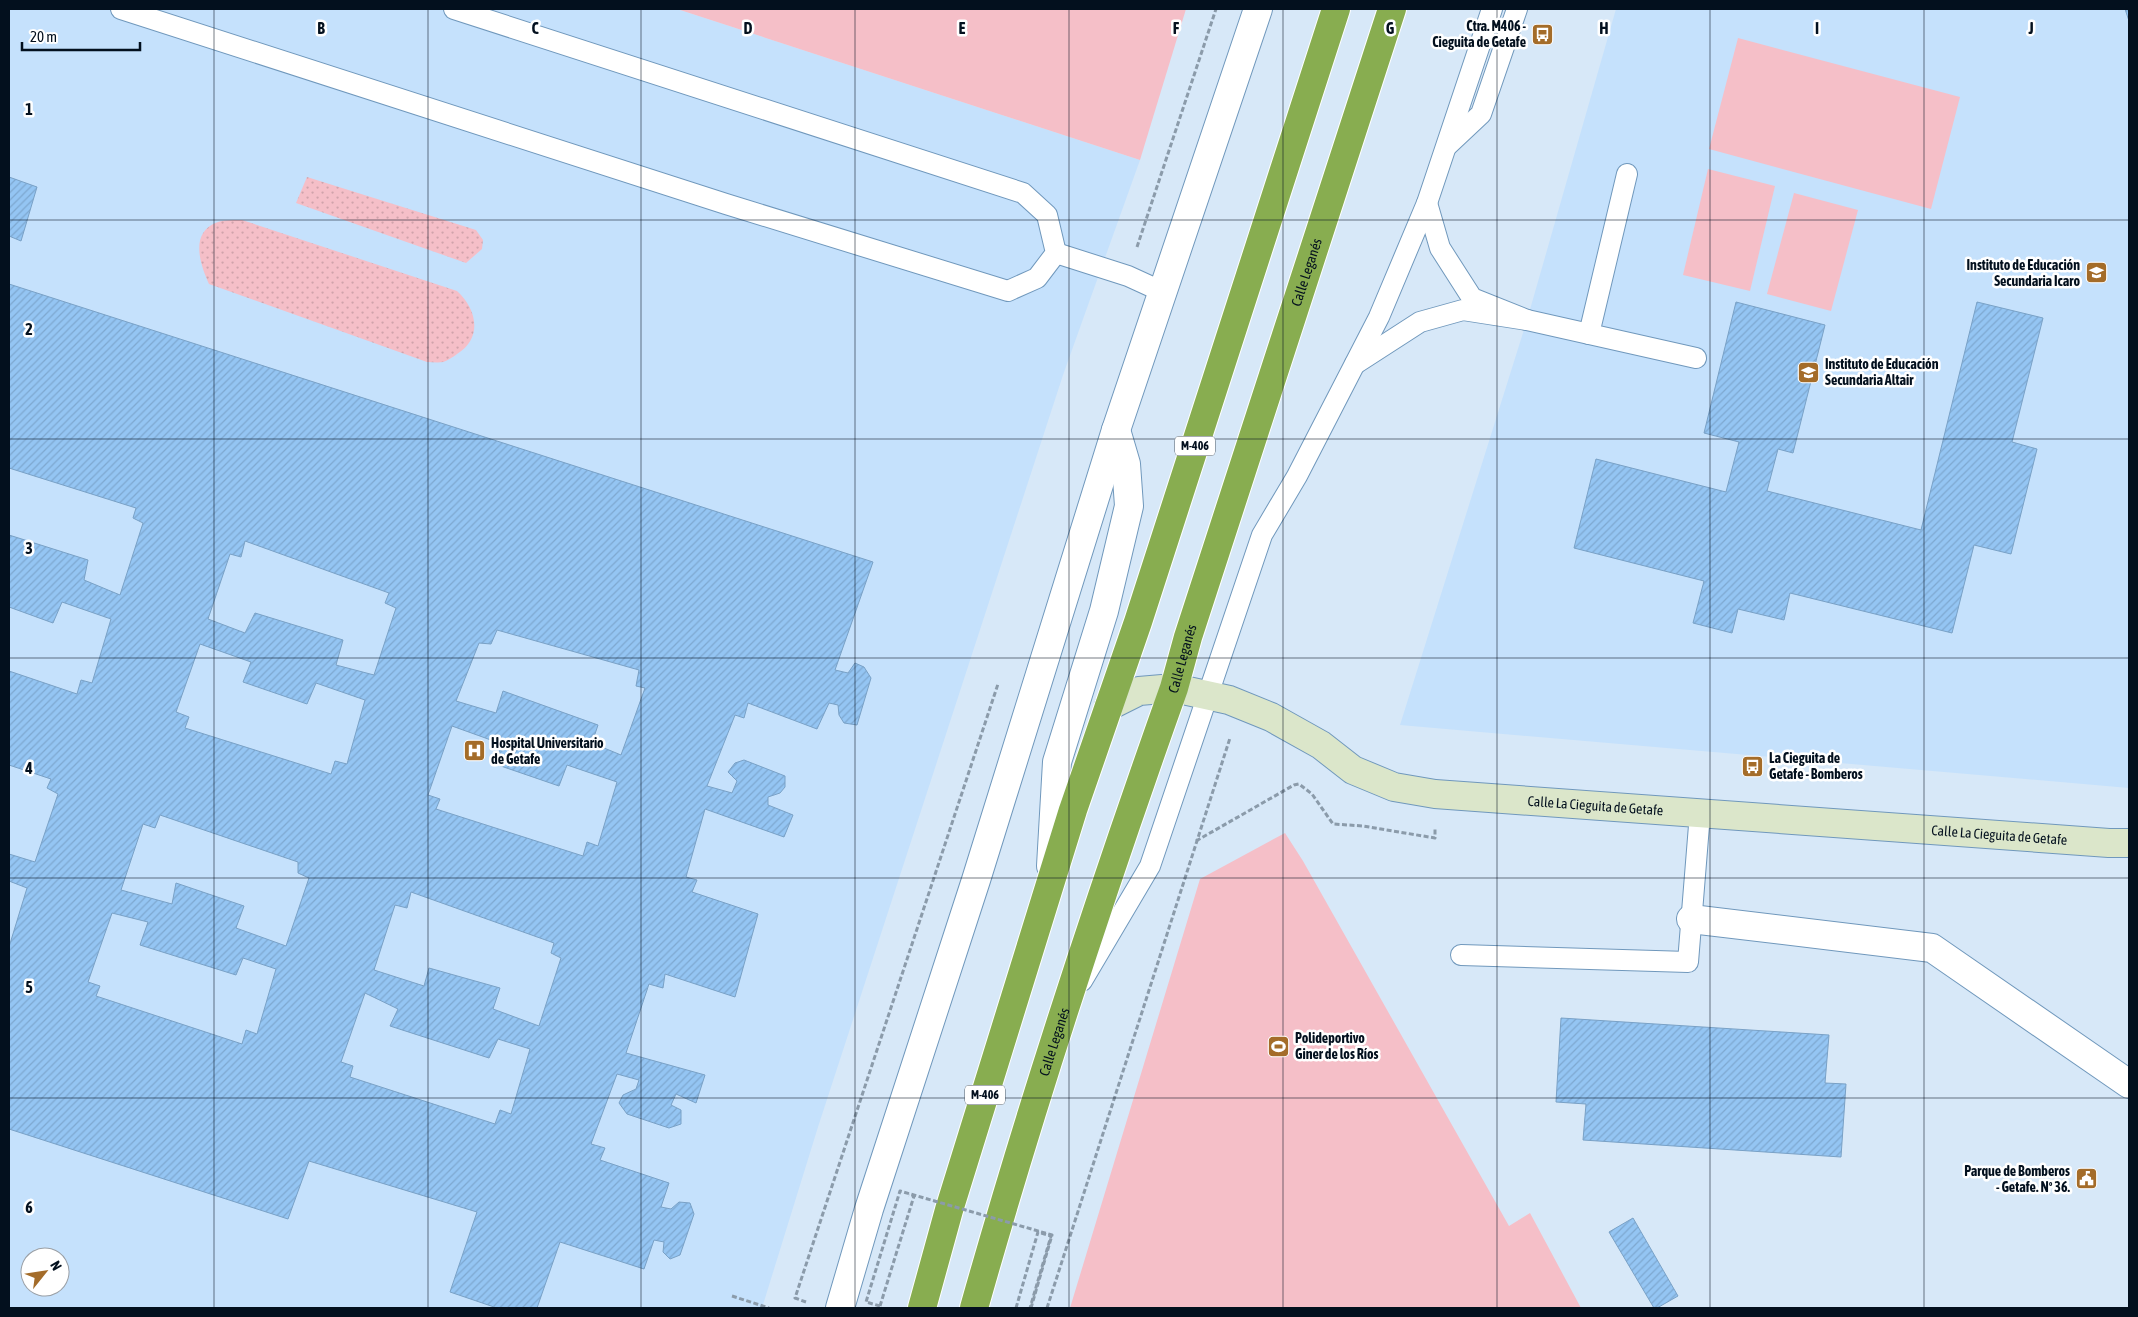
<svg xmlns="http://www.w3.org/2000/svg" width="2138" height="1317" viewBox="0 0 2138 1317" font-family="'Asap Condensed',sans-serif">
	<defs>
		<pattern id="grass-dots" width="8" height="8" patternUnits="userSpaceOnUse" patternTransform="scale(1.25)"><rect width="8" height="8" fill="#f5bfc8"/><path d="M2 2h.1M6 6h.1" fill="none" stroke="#d0a3ab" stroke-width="1.8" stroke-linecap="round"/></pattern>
		<pattern id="building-hatch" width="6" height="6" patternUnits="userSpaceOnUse" patternTransform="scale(1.25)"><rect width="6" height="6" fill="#94c5f3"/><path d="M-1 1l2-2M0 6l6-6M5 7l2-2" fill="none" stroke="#7ea8d0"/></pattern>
	</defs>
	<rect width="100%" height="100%" fill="#d7e8f8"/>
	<g fill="#c5e1fc" fill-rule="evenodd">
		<path d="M9,9H677L1140,160L1063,375L818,1127L762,1308H9ZM30,1257H60V1287H30Z"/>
		<path d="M1616,9H2129V788L1400,725L1527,320Z"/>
	</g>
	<g fill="url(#grass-dots)">
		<path d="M307,177L476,230L483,240L482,249L466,263L296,203Z"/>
		<path d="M242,220L457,291C477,309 483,338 457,354C453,357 447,361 443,362C438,363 432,362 427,362L209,284C200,264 189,232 218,222C225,220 235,220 242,220Z"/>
	</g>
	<g fill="#f5bfc8">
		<path d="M677,9H1186L1140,160Z"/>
		<path d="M1738,38L1960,97L1931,209L1709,149Z"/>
		<path d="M1708,169L1775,186L1750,291L1683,275Z"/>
		<path d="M1794,193L1858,210L1831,311L1767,294Z"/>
		<path d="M1285,833L1303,861L1509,1226L1530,1213L1581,1308H1070L1200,879Z"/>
	</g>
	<g fill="url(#building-hatch)" stroke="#79a1c6" fill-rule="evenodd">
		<path d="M2125,9H2129V21Z"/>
		<path d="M9,177L37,187L21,241L9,236Z"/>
		<path d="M9,284L873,562L835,670L848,673L855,663L864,667L871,678L857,725L844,723L839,715L838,705L829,703L817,729L748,703L744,718L735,715L707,786L732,793L737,781L728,772L735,763L744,760L785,776V787L780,793L768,797V805L793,815L784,837L705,809L686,877L697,880L692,892L758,914L735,997L665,974L663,988L649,984L626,1053L705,1075L696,1103L676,1094L671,1105L681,1110V1124L669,1128L627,1114L619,1103L623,1095L636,1089L639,1080L617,1074L591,1144L605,1148L600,1160L669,1183L661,1207L671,1209L679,1202L690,1203L694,1214L680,1255L670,1259L663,1252L664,1242L654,1240L644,1269L560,1242L537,1308H497L450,1292L477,1212L309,1161L288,1219L9,1129V947L27,888L9,881V854L35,862L58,794L47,788L51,779L9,765V671L77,694L81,680L92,683L111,619L62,602L53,623L9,607V535L88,560L84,580L120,595L143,523L133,518L136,508L9,468ZM245,541L389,593L385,603L396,608L374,675L336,665L343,640L255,613L245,633L208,619L230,554L241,557ZM497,630L639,670L636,686L645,688L621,755L592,743L598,725L503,691L496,713L456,701L479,643L491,644ZM200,644L251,662L243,682L307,704L316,683L365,700L347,764L335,761L331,774L185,728L189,717L176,712ZM452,726L502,744L495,764L559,786L567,765L617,782L598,846L587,842L583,856L436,809L440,799L428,795ZM160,815L298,862V873L309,878L286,946L236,928L244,906L176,883L172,904L121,890L143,824L155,828ZM411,892L554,943L551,953L561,958L539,1026L493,1009L500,988L429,968L424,986L374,970L395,905L407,908ZM112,913L148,922L140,945L236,975L243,958L276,969L257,1034L246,1030L242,1044L96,996L100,986L88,982ZM365,993L398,1009L390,1026L489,1058L498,1039L530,1049L511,1114L500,1110L495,1124L350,1077L353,1066L341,1062Z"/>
		<path d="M1736,302L1825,325L1793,453L1778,449L1767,491L1921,530L1977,302L2043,318L2012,442L2037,449L2011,554L1974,545L1952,633L1790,593L1784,620L1738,609L1732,633L1693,623L1704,581L1574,548L1596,459L1726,492L1739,442L1704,433Z"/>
		<path d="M1561,1018L1829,1035L1825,1083L1846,1084L1841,1157L1583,1140L1586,1104L1556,1102Z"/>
		<path d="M1633,1218L1678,1296L1657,1308H1654L1609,1232Z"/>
	</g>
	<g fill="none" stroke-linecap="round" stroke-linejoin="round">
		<defs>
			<g id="lane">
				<path d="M121,9L726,204L1008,291L1037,278L1056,253L1047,215L1023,193L454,9"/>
				<path d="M1448,145L1481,114L1517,9"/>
				<path d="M1056,253L1128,276L1163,292"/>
				<path d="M1527,320L1696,358"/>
				<path d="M1589,334L1627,174"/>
				<path d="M1355,364L1420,322L1463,310L1527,320L1472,298L1440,248L1427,203"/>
				<path d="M1461,955L1688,962L1700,813"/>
				<path d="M1082,981L1150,866L1262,535L1297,476L1379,317L1427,203L1492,9"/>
			</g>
			<g id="street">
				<path d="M1051,866L1057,762L1104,611L1129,506L1126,464L1116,430"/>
				<path d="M1691,919L1932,948L2129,1084"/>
				<path d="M840,1308L869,1209L976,880L1116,430L1258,9"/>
			</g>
			<g id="secondary">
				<path id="s1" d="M1109,706L1139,691L1174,688L1229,700L1271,717L1321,745L1353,770L1394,787L1435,794L2109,843H2129"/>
			</g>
			<g id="highway">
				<path d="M922,1308L949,1210L1073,810L1138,622L1336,9"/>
				<path id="s2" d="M974,1308C1033,1099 1101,893 1174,688L1188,637L1392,9"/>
			</g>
		</defs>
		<use href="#lane" stroke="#7098bc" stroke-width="22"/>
		<use href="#street" stroke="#7098bc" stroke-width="30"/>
		<use href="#secondary" stroke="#7098bc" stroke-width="30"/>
		<use href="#highway" stroke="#fff" stroke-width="30"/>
		<g stroke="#8b9baa" stroke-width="3" stroke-dasharray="5 2.5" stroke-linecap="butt">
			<path d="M1137,247L1216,9"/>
			<path d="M1196,841L1294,785L1299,784L1312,794L1333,824L1363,826L1435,838V828"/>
			<path d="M732,1296L769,1308"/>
			<path d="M806,1302L795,1298L998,684"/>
			<path d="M880,1306L914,1196L909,1195"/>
			<path d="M1016,1308L1038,1232L1051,1236L1030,1308"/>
			<path d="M1047,1308L1230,738"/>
		</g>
		<use href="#lane" stroke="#fff" stroke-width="20"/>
		<use href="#street" stroke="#fff" stroke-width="28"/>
		<use href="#secondary" stroke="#dbe6ca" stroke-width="28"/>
		<use href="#highway" stroke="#88ad50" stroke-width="28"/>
		<path stroke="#8b9baa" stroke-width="3" stroke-dasharray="5 2.5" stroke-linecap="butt" d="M880,1306L866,1302L900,1191L1052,1235L1031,1308"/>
	</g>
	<path fill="none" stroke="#03101e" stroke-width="1" stroke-opacity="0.55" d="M214,9V1308M428,9V1308M641,9V1308M855,9V1308M1069,9V1308M1283,9V1308M1497,9V1308M1710,9V1308M1924,9V1308M9,220H2129M9,439H2129M9,658H2129M9,878H2129M9,1098H2129"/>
	<defs>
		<symbol id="bus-square" viewBox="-11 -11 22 22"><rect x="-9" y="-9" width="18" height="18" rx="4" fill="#a46c29" stroke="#fff"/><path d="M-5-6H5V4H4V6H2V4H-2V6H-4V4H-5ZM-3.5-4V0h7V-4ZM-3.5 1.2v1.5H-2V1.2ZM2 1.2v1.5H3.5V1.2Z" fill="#fff"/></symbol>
		<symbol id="school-square" viewBox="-11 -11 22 22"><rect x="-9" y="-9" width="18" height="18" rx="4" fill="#a46c29" stroke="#fff"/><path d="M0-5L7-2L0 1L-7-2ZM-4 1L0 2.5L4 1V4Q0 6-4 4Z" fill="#fff"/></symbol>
		<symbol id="hospital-square" viewBox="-11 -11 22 22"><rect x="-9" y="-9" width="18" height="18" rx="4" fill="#a46c29" stroke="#fff"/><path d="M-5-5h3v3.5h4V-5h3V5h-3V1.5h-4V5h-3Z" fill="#fff"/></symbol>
		<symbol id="stadium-square" viewBox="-11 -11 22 22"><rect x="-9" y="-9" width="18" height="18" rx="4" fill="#a46c29" stroke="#fff"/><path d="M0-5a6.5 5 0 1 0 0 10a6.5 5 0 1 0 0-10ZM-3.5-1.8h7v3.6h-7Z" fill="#fff"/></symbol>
		<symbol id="civic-square" viewBox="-11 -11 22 22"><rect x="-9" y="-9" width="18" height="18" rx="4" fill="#a46c29" stroke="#fff"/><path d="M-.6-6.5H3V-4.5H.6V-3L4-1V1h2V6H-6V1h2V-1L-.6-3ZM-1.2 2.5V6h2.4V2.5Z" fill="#fff"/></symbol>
	</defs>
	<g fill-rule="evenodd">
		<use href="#bus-square" x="1530" y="22" width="25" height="25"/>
		<use href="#school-square" x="2084" y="260" width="25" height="25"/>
		<use href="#school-square" x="1796" y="360" width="25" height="25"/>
		<use href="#hospital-square" x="462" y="738" width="25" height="25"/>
		<use href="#bus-square" x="1740" y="754" width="25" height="25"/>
		<use href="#stadium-square" x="1266" y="1034" width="25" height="25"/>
		<use href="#civic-square" x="2074" y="1166" width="25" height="25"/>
	</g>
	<g text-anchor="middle" stroke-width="5" stroke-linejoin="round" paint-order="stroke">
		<g fill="#fff" stroke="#4f5862" stroke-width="1">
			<rect x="1175" y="436.5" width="40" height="19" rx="4"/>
			<rect x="965" y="1085.5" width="40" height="19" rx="4"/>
		</g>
		<g font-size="12" font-weight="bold" fill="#03101e">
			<text x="1195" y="450">M-406</text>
			<text x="985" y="1099">M-406</text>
		</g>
		<g font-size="14" font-weight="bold" fill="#03101e" stroke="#fff" text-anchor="start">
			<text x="1526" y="31" text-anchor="end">Ctra. M406 -<tspan x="1526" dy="16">Cieguita de Getafe</tspan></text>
			<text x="2080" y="270" text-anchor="end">Instituto de Educación<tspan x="2080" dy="16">Secundaria Icaro</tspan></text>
			<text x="1825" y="369">Instituto de Educación<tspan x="1825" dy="16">Secundaria Altair</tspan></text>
			<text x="491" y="748">Hospital Universitario<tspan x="491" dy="16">de Getafe</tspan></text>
			<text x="1769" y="763">La Cieguita de<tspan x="1769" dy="16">Getafe - Bomberos</tspan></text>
			<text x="1295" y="1043">Polideportivo<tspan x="1295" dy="16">Giner de los Ríos</tspan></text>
			<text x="2070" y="1176" text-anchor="end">Parque de Bomberos<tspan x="2070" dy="16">- Getafe. Nº 36.</tspan></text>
		</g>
		<g font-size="14" fill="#03101e" stroke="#fff">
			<text dy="5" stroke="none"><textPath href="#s2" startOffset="1088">Calle Leganés</textPath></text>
			<text dy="5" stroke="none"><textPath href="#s2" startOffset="682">Calle Leganés</textPath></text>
			<text dy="5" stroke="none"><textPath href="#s1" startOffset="515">Calle La Cieguita de Getafe</textPath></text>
			<text dy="5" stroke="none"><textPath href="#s1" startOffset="920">Calle La Cieguita de Getafe</textPath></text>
			<text dy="5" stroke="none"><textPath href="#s2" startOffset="278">Calle Leganés</textPath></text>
		</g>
	</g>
	<g font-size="16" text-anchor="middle" font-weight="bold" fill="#03101e" stroke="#fff" stroke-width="5" stroke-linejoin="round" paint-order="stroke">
		<text x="321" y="34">B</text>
		<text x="535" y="34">C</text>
		<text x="748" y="34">D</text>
		<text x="962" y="34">E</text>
		<text x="1176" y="34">F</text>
		<text x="1390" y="34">G</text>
		<text x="1604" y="34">H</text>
		<text x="1817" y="34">I</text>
		<text x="2031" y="34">J</text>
		<text x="29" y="115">1</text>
		<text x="29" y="335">2</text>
		<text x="29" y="554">3</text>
		<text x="29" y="774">4</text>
		<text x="29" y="993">5</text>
		<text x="29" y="1213">6</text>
	</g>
	<rect width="2138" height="1317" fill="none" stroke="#03101e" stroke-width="20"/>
	<g transform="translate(45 1272) rotate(60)"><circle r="24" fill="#ffffff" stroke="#9a9fa5"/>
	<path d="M0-4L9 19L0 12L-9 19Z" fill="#a46c29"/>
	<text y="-8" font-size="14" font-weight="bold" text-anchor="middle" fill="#03101e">N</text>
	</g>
	<path d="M22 42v8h118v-8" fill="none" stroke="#03101e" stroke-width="2.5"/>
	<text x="30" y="42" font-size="15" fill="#03101e" stroke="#ffffff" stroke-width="4" paint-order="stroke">20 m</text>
</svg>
